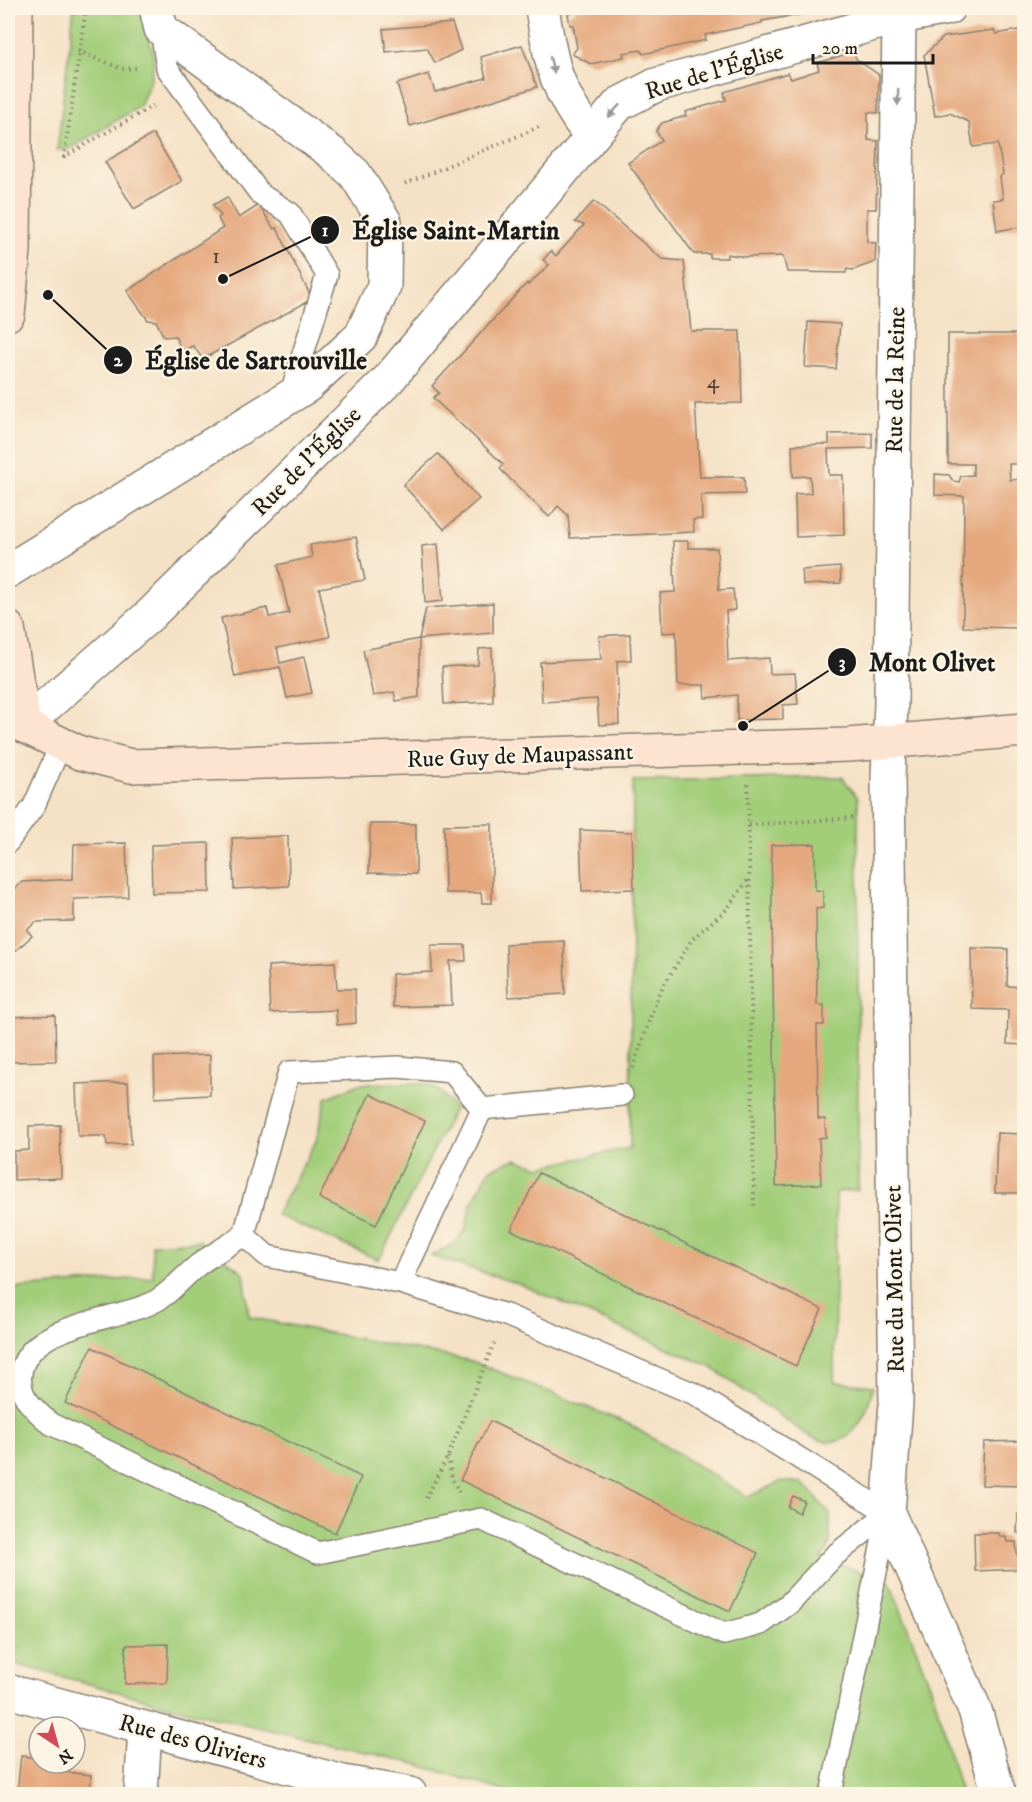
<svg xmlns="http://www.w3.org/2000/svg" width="1032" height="1802" viewBox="0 0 1032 1802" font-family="'IM FELL DW Pica',serif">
	<rect width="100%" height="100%" fill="#fcf5e5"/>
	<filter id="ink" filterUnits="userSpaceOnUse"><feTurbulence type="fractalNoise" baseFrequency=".0167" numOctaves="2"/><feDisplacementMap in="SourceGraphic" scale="12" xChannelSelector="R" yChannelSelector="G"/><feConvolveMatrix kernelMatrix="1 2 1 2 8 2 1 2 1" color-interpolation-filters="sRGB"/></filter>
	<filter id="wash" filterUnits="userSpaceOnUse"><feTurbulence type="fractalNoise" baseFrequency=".008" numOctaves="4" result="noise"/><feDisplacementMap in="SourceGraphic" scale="24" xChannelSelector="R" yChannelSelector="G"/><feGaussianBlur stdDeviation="1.35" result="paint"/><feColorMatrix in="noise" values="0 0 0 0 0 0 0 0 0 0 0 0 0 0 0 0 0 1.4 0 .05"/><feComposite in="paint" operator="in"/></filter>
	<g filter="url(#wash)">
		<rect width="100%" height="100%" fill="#f5e2c6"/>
		<g fill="#a2cd79" stroke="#5f744a" stroke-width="1.5">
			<path d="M74,8H142L154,58L151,79L140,106L70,149L57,150Z"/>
			<path d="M842,777L858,798V1190L836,1192L834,1382L873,1386C866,1422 846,1458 806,1434L709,1366L519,1284L431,1256L455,1243L466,1229L471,1204L490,1169L515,1159L540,1167L630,1148L633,781Z"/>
			<path d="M395,1083C425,1083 437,1081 454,1109L379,1260L276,1215L316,1141L326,1098L359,1084Z"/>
			<path d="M200,1241L244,1273L249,1317L472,1361L629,1424L748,1497L782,1481L803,1483L830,1514V1546L821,1558L890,1582L934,1695L961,1794H513L416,1764L185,1710L8,1662V1289L153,1277L152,1244Z"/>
		</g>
		<g id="blocks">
			<g fill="#e5a87e">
				<path d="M443,8H500V9L444,17Z"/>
				<path d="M575,8H831V9L762,21V23L705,35L706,40L643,54L641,50L623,53L624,57L591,64L572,54L577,48L573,25H570L568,14L576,12Z"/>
				<path d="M452,23L461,50L435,63L427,48L386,52L383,29Z"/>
				<path d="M1024,29V226L997,231L993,200L1003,199L1000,177L1003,174L998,144L973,147L969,122L950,113L935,116L924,55L944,37L994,30L996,34Z"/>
				<path d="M522,45L537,87L410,126L397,84L429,74L435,92L486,78L481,57Z"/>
				<path d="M854,52L856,59L879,75L878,113L868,112V140L878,141L876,209H867V242L876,243L875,262L853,270L847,269L846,273L797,272H787L783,256L745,257L727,254V258H710V254H694L628,163L662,140L656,131L662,123L686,116L685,112L726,100L724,92L788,73L791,79L819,70L817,63Z"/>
				<path d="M153,134L182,181L134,209L105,162Z"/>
				<path d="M227,197L239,218L259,205L274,229L277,228L312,299L203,359L193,346L182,351L175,336L164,337L156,321L148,320L127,291L223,228L218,218L221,216L213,205Z"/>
				<path d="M594,201L662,259L684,261L691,331H740L742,403L695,404L700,477H744L745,494L701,495L702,519L693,520L694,532L570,538L568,515L558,506L549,517L500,469L503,464L433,398L439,393L432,386L527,283L528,285L549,265L543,260L551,251L556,256L584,225L575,222Z"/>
				<path d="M808,322L840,324L836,369L805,367Z"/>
				<path d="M948,334H1024V464H1009L1010,480L1024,479V628L963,627L964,496L935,495V474L949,475L953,481L959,482L961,476L973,475V464H948Z"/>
				<path d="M872,433V448L828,449L829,475H843L844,535L796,537L795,494L811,493L810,476L793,477L792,445L829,444V434Z"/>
				<path d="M438,454L479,499L444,529L403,485Z"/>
				<path d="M356,537L365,580L319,588L330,637L277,648L280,663L304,657L312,693L287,698L280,667L235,677L221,618L267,608L269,617L289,613L278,565L312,557L310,545Z"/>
				<path d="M673,541H688V548H717L719,590L733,589L735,610L726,611L728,661L769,658L770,674L795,673L798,704L783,705V719L737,720V695L705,698L704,685H678L676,632L662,633L660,593L675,592Z"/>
				<path d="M438,544L443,601L425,603L422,546Z"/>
				<path d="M840,567L841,583L803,585L802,570Z"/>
				<path d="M493,603V633L419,639L426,608Z"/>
				<path d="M630,634L631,660L617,661L619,724L599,725L597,699L542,702L540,662L601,659L599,636Z"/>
				<path d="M419,639V697L396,701L394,692L373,696L363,650Z"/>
				<path d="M492,648L493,702L444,704L442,667L478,665L479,649Z"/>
				<path d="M370,824H416V874L369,873Z"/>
				<path d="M492,824V903H482L481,893H445L444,825Z"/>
				<path d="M580,830L632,832L634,889L582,891Z"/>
				<path d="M288,836L289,886L234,889L232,838Z"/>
				<path d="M126,843L128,897L74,899V921L36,922L27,930L32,936L14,952L8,953V894L22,882L73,879L74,844Z"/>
				<path d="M209,843L210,892L152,893L151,845Z"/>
				<path d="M815,844V890L823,891V908L816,909L817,1005H824V1025H817L818,1119H825L826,1137L819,1138L821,1184L776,1186L771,845Z"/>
				<path d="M564,941L565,994L508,997L506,944Z"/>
				<path d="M431,945H465L466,961H450L452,1005L393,1007L392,974L432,972Z"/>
				<path d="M971,948L1008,949L1007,986L1024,987V1045L1007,1044L1008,1010L972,1009Z"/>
				<path d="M335,962L337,989H355L356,1023L337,1025L336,1010L270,1013L268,966Z"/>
				<path d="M55,1015L56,1061L8,1062V1017Z"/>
				<path d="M210,1055V1095L155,1098L154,1057Z"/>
				<path d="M128,1082L131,1144L107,1145L106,1136H78L76,1084Z"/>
				<path d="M370,1094L425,1121L376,1225L319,1198Z"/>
				<path d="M60,1125L61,1178L14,1180V1151L29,1150V1126Z"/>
				<path d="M997,1133L1024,1134V1193H995Z"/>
				<path d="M539,1173L822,1309L796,1366L511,1230Z"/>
				<path d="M92,1347L361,1477L335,1533L65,1403Z"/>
				<path d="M490,1421L758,1553L730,1611L460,1480Z"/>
				<path d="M1024,1441V1486L982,1485L984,1442Z"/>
				<path d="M793,1496L804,1501L799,1513L788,1507Z"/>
				<path d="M1018,1514H1024V1532L1017,1533Z"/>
				<path d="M974,1533H999L1000,1537H1006L1007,1542H1016L1017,1555H1024V1569L975,1571Z"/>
				<path d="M168,1644L167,1683L125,1684L126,1645Z"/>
				<path d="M21,1756L39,1758V1763H56V1771L91,1775L90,1794H17Z"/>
			</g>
		</g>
	</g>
	<g filter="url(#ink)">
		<use href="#blocks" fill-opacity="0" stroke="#887f71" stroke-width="1.5"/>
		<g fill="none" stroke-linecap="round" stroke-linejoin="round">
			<defs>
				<g id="lane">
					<path d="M161,29L167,68L261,195L290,213L327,275L290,397"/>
					<path d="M8,842L34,806L61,744"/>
					<path d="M482,1109L622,1095"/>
					<path d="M244,1235C229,1245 213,1254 198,1265C183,1277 169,1295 152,1303C115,1320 34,1324 22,1368C15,1394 33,1409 51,1424L318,1553L481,1519L724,1634L761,1624L790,1603L834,1556L888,1513"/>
					<path d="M400,1283L482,1109L452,1072L398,1067L289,1072L244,1235L267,1256L400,1283L506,1315L697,1395L888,1513"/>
					<path d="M831,1794L888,1513"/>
				</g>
				<g id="street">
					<path d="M542,8C551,63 555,91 591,136"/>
					<path d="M899,17L891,703L888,777L896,1403L888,1513L975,1710L999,1794"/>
					<path d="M8,571L307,386L361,336L384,286L385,222L355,174L332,153L161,29L156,8"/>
					<path d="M24,725L150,615L388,380L619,104L656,85L899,17L948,8"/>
					<path d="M8,1691L343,1782L410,1794"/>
					<path d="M141,1794L145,1729"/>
				</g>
				<g id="secondary">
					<path d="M8,314L14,250L16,8"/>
					<path d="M8,628L24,725"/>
					<path d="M8,718L80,753L131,766L849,745L1024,730"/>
				</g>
			</defs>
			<use href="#lane" stroke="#887f71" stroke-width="24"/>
			<use href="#street" stroke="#887f71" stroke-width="36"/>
			<use href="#secondary" stroke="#887f71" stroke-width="36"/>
			<g stroke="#887f71" stroke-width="4" stroke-dasharray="1.5 4.5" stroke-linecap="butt">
				<path d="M86,8L64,157L156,104"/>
				<path d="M78,51L122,69L137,68"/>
				<path d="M405,184L539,127"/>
				<path d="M748,784L754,1206"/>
				<path d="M749,825L852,818"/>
				<path d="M633,1068L658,995L692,939L727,909L749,878"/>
				<path d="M448,1457L452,1479L459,1492"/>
				<path d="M426,1498L448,1456L494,1343"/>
			</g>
			<use href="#lane" stroke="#fff" stroke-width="21"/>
			<use href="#street" stroke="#fff" stroke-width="33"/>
			<use href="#secondary" stroke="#fde4d0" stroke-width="33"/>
		</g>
		<defs><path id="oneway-solid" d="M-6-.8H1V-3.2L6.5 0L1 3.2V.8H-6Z" transform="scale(1.5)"/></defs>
		<g fill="#999">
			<use href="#oneway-solid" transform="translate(552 65) rotate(75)"/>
			<use href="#oneway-solid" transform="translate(898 97) rotate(91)"/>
			<use href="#oneway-solid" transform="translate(614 111) rotate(133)"/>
		</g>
	</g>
	<g text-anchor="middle" stroke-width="4.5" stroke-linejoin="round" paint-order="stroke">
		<g font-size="21" fill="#4e3f34">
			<text x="216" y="263">1</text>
			<text x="713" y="388">4</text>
		</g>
		<g font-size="24" fill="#1c1c1c" stroke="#fcf5e5">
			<text transform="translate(714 71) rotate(-17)" y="8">Rue de l'Église</text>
			<text transform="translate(895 380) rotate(-89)" y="8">Rue de la Reine</text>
			<text transform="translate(306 461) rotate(-45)" y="8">Rue de l'Église</text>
			<text transform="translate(520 755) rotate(-2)" y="8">Rue Guy de Maupassant</text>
			<text transform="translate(894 1279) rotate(-91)" y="8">Rue du Mont Olivet</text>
			<text transform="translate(193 1741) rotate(15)" y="8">Rue des Oliviers</text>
		</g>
	</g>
	<path fill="none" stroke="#1c1c1c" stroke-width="2" d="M223 279L325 230M48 295L118 360M743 726L842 662"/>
	<g fill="#1c1c1c" stroke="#fcf5e5" stroke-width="2">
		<circle cx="223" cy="279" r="6"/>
		<circle cx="48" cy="295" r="6"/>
		<circle cx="743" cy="726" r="6"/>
		<circle cx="325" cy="230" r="15"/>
		<circle cx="118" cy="360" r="15"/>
		<circle cx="842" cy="662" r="15"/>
	</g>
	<g font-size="18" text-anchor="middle" font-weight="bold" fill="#fff">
		<text x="325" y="236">1</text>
		<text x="118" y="366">2</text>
		<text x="842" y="668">3</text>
	</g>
	<g font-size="26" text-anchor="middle" font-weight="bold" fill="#1c1c1c" stroke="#fcf5e5" stroke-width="4.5" stroke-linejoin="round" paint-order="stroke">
		<text x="456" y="239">Église Saint-Martin</text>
		<text x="256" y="369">Église de Sartrouville</text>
		<text x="932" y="671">Mont Olivet</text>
	</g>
	<rect width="1032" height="1802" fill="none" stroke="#fcf5e5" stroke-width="30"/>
	<g transform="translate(57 1745) rotate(144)"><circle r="28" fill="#fcf5e5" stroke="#a29e95" stroke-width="1.5"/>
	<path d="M0-4.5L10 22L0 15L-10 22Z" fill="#d1495b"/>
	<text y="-9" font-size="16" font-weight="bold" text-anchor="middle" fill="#1c1c1c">N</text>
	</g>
	<path d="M813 54v9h120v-9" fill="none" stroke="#1c1c1c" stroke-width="3"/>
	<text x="822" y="54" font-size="18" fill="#1c1c1c" stroke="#fcf5e5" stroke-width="4.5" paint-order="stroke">20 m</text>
</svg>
